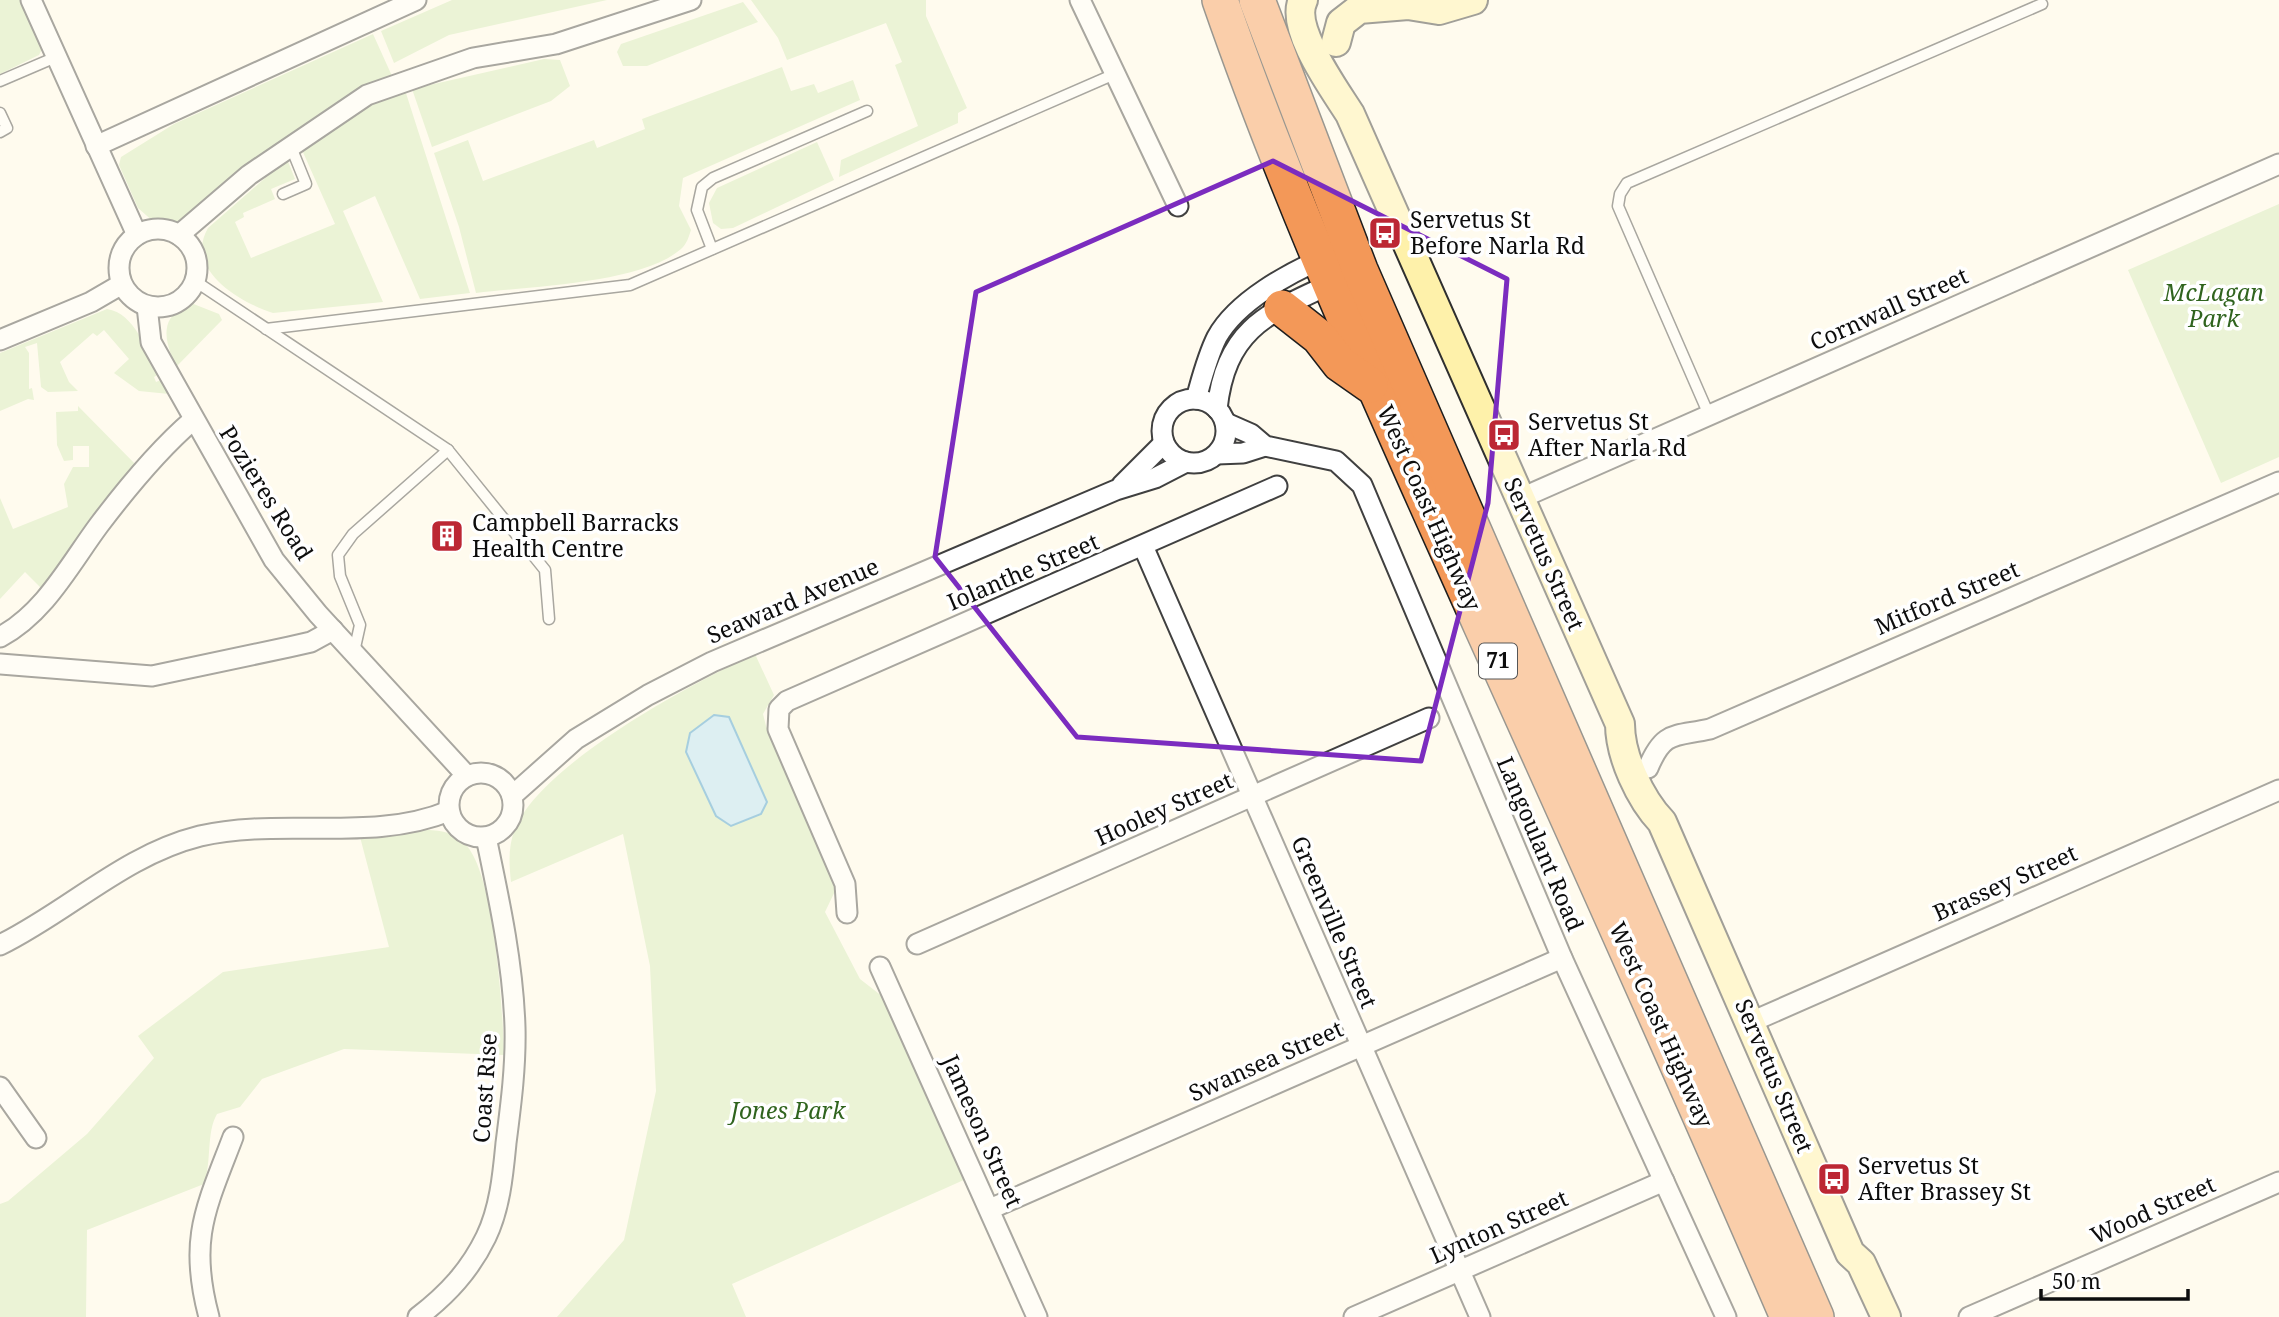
<svg xmlns="http://www.w3.org/2000/svg" width="2279" height="1317" viewBox="0 0 2279 1317" font-family="'Noto Serif',serif">
	<rect width="100%" height="100%" fill="#fffbee"/>
	<g fill="#d3e9b8">
		<path d="M0,0H20L42,49L39,55L0,74Z"/>
		<path d="M452,0H607L449,35L394,63L381,31Z"/>
		<path d="M751,0H926V16L967,108L958,113V123L839,177L841,160L918,126L895,65L902,62L886,23L787,60L778,38Z"/>
		<path d="M743,2L758,22L647,66H623L617,52L621,44Z"/>
		<path d="M373,34L392,76C310,107 249,171 178,221L155,223L138,208L119,165L121,157L174,124Z"/>
		<path d="M544,59L560,60L570,86L551,101L432,147L412,89Z"/>
		<path d="M782,67L791,91L814,84L818,93L853,80L860,100L683,178L679,206L691,230C689,236 687,244 681,249C641,284 530,286 476,293L459,227L434,153L468,140L483,181L594,140L597,148L645,129L642,119Z"/>
		<path d="M405,90L470,293L420,299L375,196L343,211L383,302L273,313C239,302 184,269 208,228L287,159L295,179L271,189L275,199L243,213L244,217L235,222L251,258L335,224L302,150L370,105Z"/>
		<path d="M817,142L834,180L733,228L721,229L713,223L709,203L717,188Z"/>
		<path d="M2279,204V457L2221,483L2128,270Z"/>
		<path d="M191,303L219,314L222,320L176,367C164,339 158,317 191,303Z"/>
		<path d="M107,309C135,313 147,352 159,374L154,377L156,382L161,380L169,394L139,391L114,373L129,359L104,330L97,336L93,333L60,362L69,382L78,391L48,392L41,387L37,343L25,347L29,353V389L32,388L34,400L28,399L0,411V353Z"/>
		<path d="M78,406L139,468L43,590L25,572L0,599V498L13,529L68,507L64,484L73,467H89V446H73V460L64,461L57,445L56,412L78,411Z"/>
		<path d="M755,654L774,695L763,714L766,726L837,887L825,912L860,979L887,1000L966,1179L732,1284L746,1317H557L624,1240L656,1091L650,966L623,834L511,882C509,864 508,846 515,829C541,764 692,683 755,654Z"/>
		<path d="M420,830C437,830 451,830 465,844C495,873 503,1012 504,1055L344,1049L262,1079L240,1107L217,1114C206,1133 212,1161 204,1184L87,1230L86,1317H0V1204L8,1201L87,1134L154,1058L138,1036L223,972L389,947L360,837Z"/>
	</g>
	<path fill="#b3dff5" stroke="#3b98cc" stroke-width="2" d="M714,715L729,717L767,802L761,814L731,826L716,816L686,752L690,733Z"/>
	<g fill="none" stroke-linecap="round" stroke-linejoin="round">
		<defs>
			<g id="lane">
				<path d="M0,81L56,57"/>
				<path d="M0,113L7,128L0,132"/>
				<path d="M283,194L306,184L291,147"/>
				<path d="M712,249L697,210L702,187L713,178L867,111"/>
				<path d="M195,281L448,450L353,534L338,555L340,576L360,625L354,652"/>
				<path d="M266,329L630,285L1117,73"/>
				<path d="M1709,415L1618,206L1620,194L1627,183L2042,4"/>
				<path d="M448,450L545,570L549,619"/>
			</g>
			<g id="street">
				<path d="M31,0L137,235"/>
				<path d="M1080,0L1178,206"/>
				<path d="M96,146L416,0"/>
				<circle cx="158" cy="268" r="39"/>
				<path d="M179,235L249,175L367,95L473,58L556,44L691,0"/>
				<path d="M147,306L151,342L274,560L318,614L467,776"/>
				<path d="M0,340L91,302L122,284"/>
				<path d="M1196,399C1202,378 1207,357 1217,337C1237,301 1289,273 1326,257"/>
				<circle cx="1194" cy="431" r="32"/>
				<path d="M1217,409C1226,326 1271,312 1337,281"/>
				<path d="M1226,423L1251,434L1265,446L1336,461L1362,485L1562,958L1726,1317"/>
				<path d="M1217,454L1243,453L1265,446"/>
				<path d="M1122,485L1164,443"/>
				<path d="M1519,499L2279,164"/>
				<path d="M1143,546L1480,1317"/>
				<path d="M0,637C45,613 70,564 99,525C127,488 158,450 193,420"/>
				<path d="M0,664L152,676L289,647L311,642L333,630"/>
				<path d="M1648,768C1664,730 1674,737 1710,729L2279,482"/>
				<circle cx="481" cy="805" r="32"/>
				<path d="M512,796L576,739L648,695L712,662L1116,490L1155,478L1186,462"/>
				<path d="M847,913L845,884L778,729L779,709L787,701L1277,486"/>
				<path d="M917,944L1429,718"/>
				<path d="M0,945C69,911 124,855 200,836C280,817 372,843 449,811"/>
				<path d="M880,967L1037,1317"/>
				<path d="M1751,1022L2279,790"/>
				<path d="M0,1087L36,1138"/>
				<path d="M990,1209L1562,958"/>
				<path d="M209,1317C188,1239 206,1208 233,1137"/>
				<path d="M418,1317C448,1294 470,1270 486,1237C500,1208 503,1174 506,1143C511,1104 516,1066 515,1027C513,963 499,899 486,837"/>
				<path d="M1354,1317L1664,1181"/>
				<path d="M1969,1317L2279,1182"/>
			</g>
			<g id="secondary">
				<path d="M1303,0C1289,28 1335,90 1350,114L1620,724C1620,756 1640,799 1662,822L1850,1253L1861,1263L1886,1317"/>
				<path d="M1336,42L1341,23L1359,9L1408,5L1439,10L1473,0"/>
			</g>
			<g id="highway">
				<path d="M1220,0C1294,214 1389,419 1481,625C1585,855 1688,1085 1788,1317"/>
				<path d="M1257,0L1360,270L1816,1317"/>
				<path d="M1282,308L1319,337L1340,364L1370,385"/>
			</g>
		</defs>
		<use href="#lane" stroke="#404040" stroke-width="13"/>
		<use href="#street" stroke="#404040" stroke-width="23"/>
		<use href="#secondary" stroke="#2f2f2f" stroke-width="32"/>
		<use href="#highway" stroke="#1e1e1e" stroke-width="38"/>
		<use href="#lane" stroke="#fff" stroke-width="10"/>
		<use href="#street" stroke="#fff" stroke-width="19"/>
		<use href="#secondary" stroke="#fef1aa" stroke-width="28"/>
		<use href="#highway" stroke="#f39858" stroke-width="35"/>
	</g>
	<path d="M0 0H2279V1317H0ZM1273,161L1507,279L1488,503L1421,761L1077,737L935,557L976,292Z" fill="#fffbee" fill-opacity=".55" fill-rule="evenodd"/>
	<path fill="none" stroke="#7b2cbf" stroke-width="5" stroke-linejoin="round" d="M1273,161L1507,279L1488,503L1421,761L1077,737L935,557L976,292Z"/>
	<defs>
		<symbol id="bus-square" viewBox="-11 -11 22 22"><rect x="-9" y="-9" width="18" height="18" rx="4" fill="#bc2734" stroke="#fff"/><path d="M-5-6H5V4H4V6H2V4H-2V6H-4V4H-5ZM-3.5-4V0h7V-4ZM-3.5 1.2v1.5H-2V1.2ZM2 1.2v1.5H3.5V1.2Z" fill="#fff"/></symbol>
		<symbol id="building-square" viewBox="-11 -11 22 22"><rect x="-9" y="-9" width="18" height="18" rx="4" fill="#bc2734" stroke="#fff"/><path d="M-4-6H4V6H1V3H-1V6H-4ZM-2.5-4.3h1.7v1.8h-1.7ZM.8-4.3h1.7v1.8H.8ZM-2.5-1h1.7V.8h-1.7ZM.8-1h1.7V.8H.8Z" fill="#fff"/></symbol>
	</defs>
	<g fill-rule="evenodd">
		<use href="#bus-square" x="1366" y="214" width="38" height="38"/>
		<use href="#bus-square" x="1485" y="416" width="38" height="38"/>
		<use href="#building-square" x="428" y="517" width="38" height="38"/>
		<use href="#bus-square" x="1815" y="1160" width="38" height="38"/>
	</g>
	<g text-anchor="middle" stroke-width="7" stroke-linejoin="round" paint-order="stroke">
		<rect fill="#fff" stroke="#565656" stroke-width="2" x="1479" y="643.5" width="38" height="35" rx="5"/>
		<g font-size="21" font-weight="bold" fill="#0d0d0d">
			<text x="1498" y="668">71</text>
		</g>
		<g font-size="23" fill="#0d0d0d" stroke="#fff" text-anchor="start">
			<text x="1410" y="228">Servetus St<tspan x="1410" dy="26">Before Narla Rd</tspan></text>
			<text x="1528" y="430">Servetus St<tspan x="1528" dy="26">After Narla Rd</tspan></text>
			<text x="472" y="531">Campbell Barracks<tspan x="472" dy="26">Health Centre</tspan></text>
			<text x="1858" y="1174">Servetus St<tspan x="1858" dy="26">After Brassey St</tspan></text>
		</g>
		<g font-size="23" font-style="italic" fill="#30641e" stroke="#fff">
			<text x="2214" y="301">McLagan<tspan x="2214" dy="26">Park</tspan></text>
			<text x="788" y="1119">Jones Park</text>
		</g>
		<g font-size="23" fill="#0d0d0d" stroke="#fff">
			<text transform="translate(1889 309) rotate(-24)" y="8">Cornwall Street</text>
			<text transform="translate(266 493) rotate(58)" y="8">Pozieres Road</text>
			<text transform="translate(1429 508) rotate(66)" y="8">West Coast Highway</text>
			<text transform="translate(1544 554) rotate(66)" y="8">Servetus Street</text>
			<text transform="translate(1023 572) rotate(-23)" y="8">Iolanthe Street</text>
			<text transform="translate(1947 598) rotate(-23)" y="8">Mitford Street</text>
			<text transform="translate(793 601) rotate(-23)" y="8">Seaward Avenue</text>
			<text transform="translate(1164 809) rotate(-24)" y="8">Hooley Street</text>
			<text transform="translate(1540 844) rotate(67)" y="8">Langoulant Road</text>
			<text transform="translate(2005 883) rotate(-24)" y="8">Brassey Street</text>
			<text transform="translate(1334 922) rotate(67)" y="8">Greenville Street</text>
			<text transform="translate(1661 1025) rotate(66)" y="8">West Coast Highway</text>
			<text transform="translate(1266 1061) rotate(-24)" y="8">Swansea Street</text>
			<text transform="translate(1774 1076) rotate(67)" y="8">Servetus Street</text>
			<text transform="translate(485 1088) rotate(-86)" y="8">Coast Rise</text>
			<text transform="translate(982 1131) rotate(66)" y="8">Jameson Street</text>
			<text transform="translate(2153 1210) rotate(-24)" y="8">Wood Street</text>
			<text transform="translate(1499 1227) rotate(-24)" y="8">Lynton Street</text>
		</g>
	</g>
	<path d="M2041 1289v10h147v-10" fill="none" stroke="#0d0d0d" stroke-width="3.5"/>
	<text x="2052" y="1289" font-size="21" fill="#0d0d0d" stroke="#ffffff" stroke-width="5" paint-order="stroke">50 m</text>
</svg>
